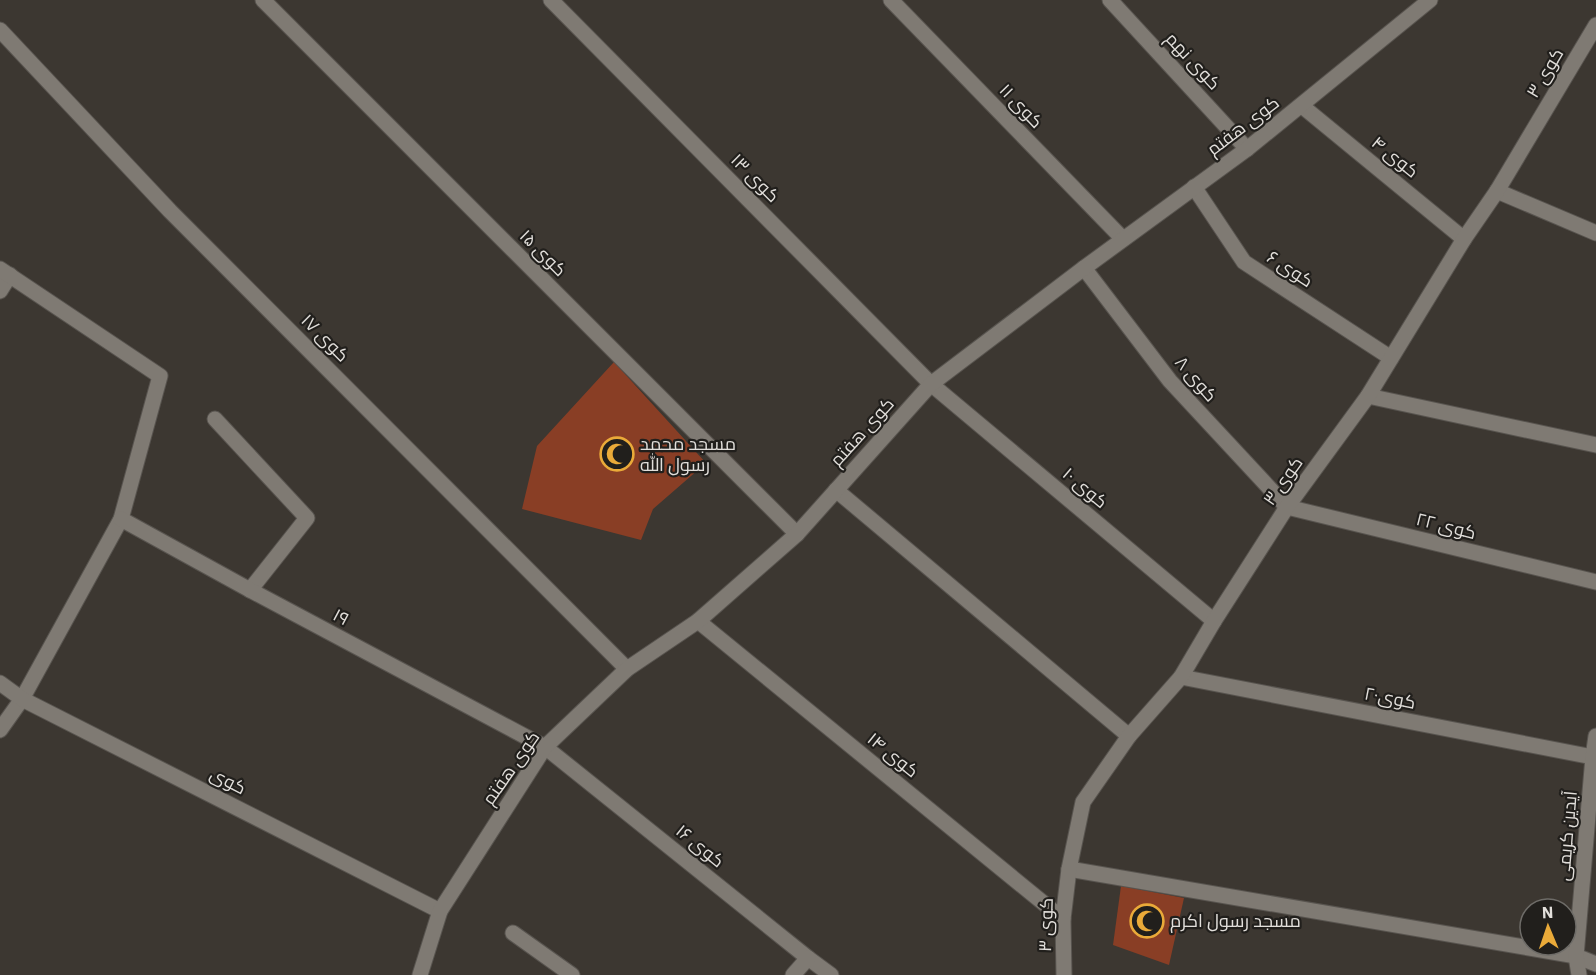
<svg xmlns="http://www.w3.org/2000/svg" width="1596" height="975" viewBox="0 0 1596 975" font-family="'IBM Plex Sans',Cairo,sans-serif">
	<rect width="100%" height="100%" fill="#3c3731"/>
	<g fill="#893e25">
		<path d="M614,362L706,463L653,509L641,540L522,509L537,446Z"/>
		<path d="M1121,886L1184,898L1169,965L1113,945Z"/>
	</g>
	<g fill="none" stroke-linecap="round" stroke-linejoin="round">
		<defs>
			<path id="lane" d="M0,291L10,275"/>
			<g id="street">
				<path d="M263,0L797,534"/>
				<path d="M551,0L931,384L1214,621"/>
				<path d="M891,0L1123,239"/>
				<path d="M1110,0L1247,149"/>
				<path d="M0,30L170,211L627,669"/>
				<path d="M1302,106L1464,239"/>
				<path d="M1194,187L1244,262L1391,358"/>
				<path d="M1497,191L1596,233"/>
				<path d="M1084,268L1170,381L1287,507"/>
				<path d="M0,269L160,376L121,519L22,699L0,730"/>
				<path d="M1368,396L1596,445"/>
				<path d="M215,419L307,518L250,590"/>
				<path d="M836,490L1129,736"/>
				<path d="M1287,507L1596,582"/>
				<path d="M121,519L250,590L545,747L808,958L831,975"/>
				<path d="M698,621L1063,919"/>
				<path d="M1181,677L1593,757"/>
				<path d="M0,683L22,699L440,911"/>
				<path d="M1069,869L1576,956L1596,964"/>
				<path d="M513,933L572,975"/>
				<path d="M420,975L440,911L545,747L627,669L698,621L797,534L931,384L1084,268L1247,149L1430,0"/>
				<path d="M793,975L808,958"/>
				<path d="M1064,975L1063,919L1069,869L1083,802L1129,736L1181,677L1214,621L1287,507L1368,396L1464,239L1497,191L1596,25"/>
				<path d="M1579,975L1576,956L1593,757L1596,736"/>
			</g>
		</defs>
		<use href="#lane" stroke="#58544f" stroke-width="17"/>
		<use href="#street" stroke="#58544f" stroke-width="17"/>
		<use href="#lane" stroke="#7f7a73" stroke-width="15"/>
		<use href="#street" stroke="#7f7a73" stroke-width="15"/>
	</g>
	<defs>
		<symbol id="mosque-ring" viewBox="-11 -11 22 22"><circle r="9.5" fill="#211f1c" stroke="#eaaa39" stroke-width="1.5"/><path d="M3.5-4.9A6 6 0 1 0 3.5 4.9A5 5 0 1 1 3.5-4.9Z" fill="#eaaa39"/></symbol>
	</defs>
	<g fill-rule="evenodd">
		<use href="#mosque-ring" x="598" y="435" width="38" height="38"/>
		<use href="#mosque-ring" x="1128" y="902" width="38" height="38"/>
	</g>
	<g text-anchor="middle" stroke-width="4.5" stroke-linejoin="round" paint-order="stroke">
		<g font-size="18" fill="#e2dfdb" stroke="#211f1c">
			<text transform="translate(1193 61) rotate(47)" y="6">کوی نهم</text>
			<text transform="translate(1545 73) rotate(-59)" y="6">کوی ۳</text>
			<text transform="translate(1021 106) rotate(46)" y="6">کوی ۱۱</text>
			<text transform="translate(1243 126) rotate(-37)" y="6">کوی هفتم</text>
			<text transform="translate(1395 157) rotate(39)" y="6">کوی ۴</text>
			<text transform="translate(755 178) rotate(45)" y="6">کوی ۱۳</text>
			<text transform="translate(543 253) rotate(45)" y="6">کوی ۱۵</text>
			<text transform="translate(1290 269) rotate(33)" y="6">کوی ۶</text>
			<text transform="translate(325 338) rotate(45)" y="6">کوی ۱۷</text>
			<text transform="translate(1196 379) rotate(49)" y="6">کوی ۸</text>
			<text transform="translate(862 432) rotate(-48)" y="6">کوی هفتم</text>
			<text transform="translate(1283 481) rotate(-55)" y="6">کوی ۳</text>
			<text transform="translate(1085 488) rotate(40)" y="6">کوی ۱۰</text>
			<text transform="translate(1446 526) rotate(14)" y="6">کوی ۲۲</text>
			<text transform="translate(341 617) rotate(28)" y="6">۱۹</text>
			<text transform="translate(1390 698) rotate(11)" y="6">کوی۲۰</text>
			<text transform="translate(893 755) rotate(39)" y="6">کوی ۱۴</text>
			<text transform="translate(511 768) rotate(-55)" y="6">کوی هفتم</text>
			<text transform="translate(228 781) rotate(27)" y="6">کوی</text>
			<text transform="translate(1567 836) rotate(-85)" y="6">آیدین کریمی</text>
			<text transform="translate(700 846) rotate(39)" y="6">کوی ۱۶</text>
			<text transform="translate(1046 925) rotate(-88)" y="6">کوی ۳</text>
		</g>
		<g font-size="18" fill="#e2dfdb" stroke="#211f1c" text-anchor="start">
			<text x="640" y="450">مسجد محمد<tspan x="640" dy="21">رسول الله</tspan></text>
			<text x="1170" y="927">مسجد رسول اکرم</text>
		</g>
	</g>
	<g transform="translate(1548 927) rotate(358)"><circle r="28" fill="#211f1c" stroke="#6e6c68" stroke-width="1.5"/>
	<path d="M0-4.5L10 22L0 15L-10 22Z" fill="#eaaa39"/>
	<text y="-9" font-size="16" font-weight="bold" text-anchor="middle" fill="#e2dfdb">N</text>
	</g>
</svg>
